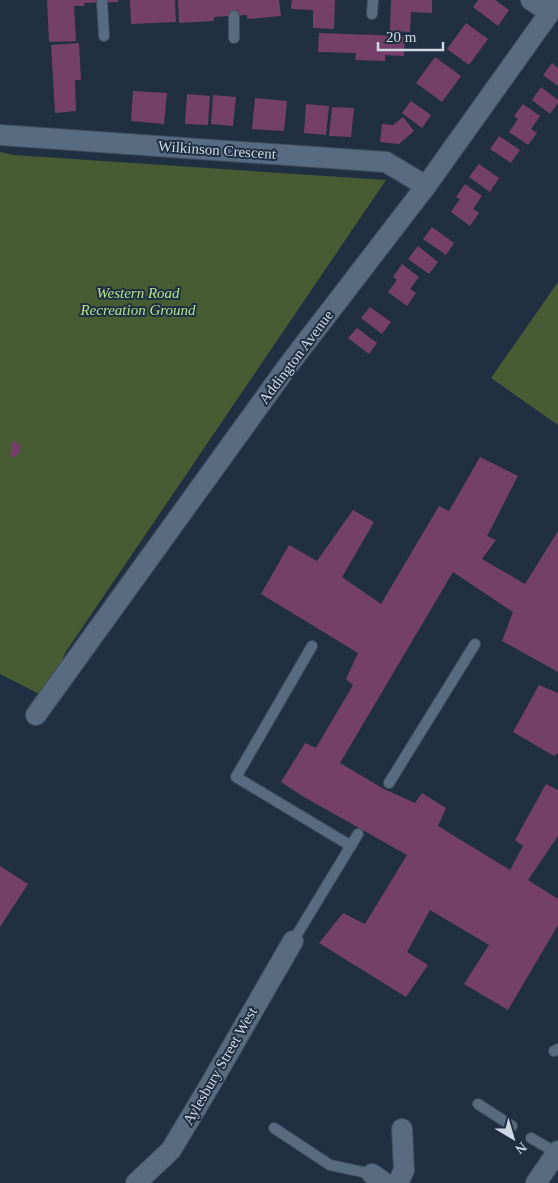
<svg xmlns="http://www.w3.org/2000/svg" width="558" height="1183" viewBox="0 0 558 1183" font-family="Georgia,serif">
	<rect width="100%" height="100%" fill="#203042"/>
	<g fill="#475c32">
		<path d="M0,152L14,155L386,180L65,653L47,698L0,674Z"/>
		<path d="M558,282V425L491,378Z"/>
	</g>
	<g fill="#744069">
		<path d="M47,0H118V2L84,3L85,6H74L76,41L49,42Z"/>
		<path d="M130,0H175L176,22L131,24Z"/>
		<path d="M178,0H279L281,16L247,19V15L214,17V21L179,23Z"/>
		<path d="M292,0H335L334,29L313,28V10L291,9Z"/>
		<path d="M391,0H432V13L411,12L410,32L390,31Z"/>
		<path d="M478,0H495L509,10L498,26L473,7Z"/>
		<path d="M466,23L488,39L469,65L447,49Z"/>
		<path d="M319,33L405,36L404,56L385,55V61L355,60L356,53L318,52Z"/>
		<path d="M79,43L81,80H75L76,111L55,113L51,45Z"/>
		<path d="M435,57L461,76L442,102L416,83Z"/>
		<path d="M552,63L558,68V86L543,75Z"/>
		<path d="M541,87L558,100V103L550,114L532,100Z"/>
		<path d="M133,91L167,93L164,124L131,121Z"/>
		<path d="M187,94L210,96L208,125L185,124Z"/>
		<path d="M213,95L236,97L233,126L211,124Z"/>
		<path d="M255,98L287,101L284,131L252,129Z"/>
		<path d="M411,101L431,115L422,128L402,113Z"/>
		<path d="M306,104L329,106L326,135L304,133Z"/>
		<path d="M523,104L540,116L531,129L537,133L528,145L509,132L518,119L514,116Z"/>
		<path d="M332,107L354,108L351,137L329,136Z"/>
		<path d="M403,117L414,131L399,144L380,142L382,124L393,125Z"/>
		<path d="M499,136L520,150L511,163L490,149Z"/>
		<path d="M479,164L499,178L490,192L469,177Z"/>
		<path d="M465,184L482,196L473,209L479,213L470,226L451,212L460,199L456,197Z"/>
		<path d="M432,227L454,243L446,255L423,239Z"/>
		<path d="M418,246L438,262L429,274L408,259Z"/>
		<path d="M402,264L419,277L410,289L416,293L407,306L388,292L397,280L393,277Z"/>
		<path d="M370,307L391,322L382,334L361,318Z"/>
		<path d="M357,328L377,343L369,354L348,338Z"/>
		<path d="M13,440L21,446L18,455L14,457L10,456Z"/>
		<path d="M480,457L518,476L487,536L496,540L482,559L525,584L558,531V672L502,641L513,612L453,572L340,763L382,788L415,803L422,793L446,808L438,826L510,870L523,846L515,840L546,784L558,790V836L528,880L558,899V925L508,1010L464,984L489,945L430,910L407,952L428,965L406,997L319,943L343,913L365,924L407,855L304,797L281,782L305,743L316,748L353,685L346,679L358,653L261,594L289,545L317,561L353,510L374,522L342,577L381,604L439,506L449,511Z"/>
		<path d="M539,685L558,693V753L554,756L513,732Z"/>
		<path d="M0,866L28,884L0,927Z"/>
	</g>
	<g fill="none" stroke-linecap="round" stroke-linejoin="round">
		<defs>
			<g id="service">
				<path d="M102,2L104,36"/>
				<path d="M372,14L373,0"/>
				<path d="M234,16V38"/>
				<path d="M312,646L236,777L351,846"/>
				<path d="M389,783L475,644"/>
				<path d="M293,941L358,834"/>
				<path d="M554,1051L558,1049"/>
				<path d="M478,1104L512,1126"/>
				<path d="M274,1128L330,1165L372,1174"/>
				<path d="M531,1138L557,1153"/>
			</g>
			<g id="minor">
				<path d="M531,0L549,12"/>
				<path d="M0,135L386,162L426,186"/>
				<path d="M36,715L290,363L426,186L558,1"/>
				<path d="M372,1174L385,1183"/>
				<path d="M136,1183L171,1150L210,1085L293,941"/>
				<path d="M398,1183L404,1170L402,1129"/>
				<path d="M536,1183L558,1151"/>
			</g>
		</defs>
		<use href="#service" stroke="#404e5d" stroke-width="12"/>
		<use href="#minor" stroke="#404e5d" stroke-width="22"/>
		<use href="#service" stroke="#596b80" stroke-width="10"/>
		<use href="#minor" stroke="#596b80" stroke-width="20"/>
	</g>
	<g text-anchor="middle" stroke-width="4" stroke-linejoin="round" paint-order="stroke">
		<g font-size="15" fill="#ced8e4" stroke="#203042">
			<text transform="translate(217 150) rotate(4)" y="5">Wilkinson Crescent</text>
			<text transform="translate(296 357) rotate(-53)" y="5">Addington Avenue</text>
			<text transform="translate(220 1066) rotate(-60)" y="5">Aylesbury Street West</text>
		</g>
		<g font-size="15" font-style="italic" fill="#b4e18b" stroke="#203042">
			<text x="138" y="298">Western Road<tspan x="138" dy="17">Recreation Ground</tspan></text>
		</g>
	</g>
	<g transform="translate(513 1138) rotate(142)" stroke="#203042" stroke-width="4" paint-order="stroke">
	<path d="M0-4L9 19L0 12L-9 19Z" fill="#ced8e4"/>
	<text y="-8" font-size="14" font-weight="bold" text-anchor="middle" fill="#ced8e4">N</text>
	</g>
	<path d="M378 42v8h65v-8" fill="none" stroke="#ced8e4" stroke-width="2.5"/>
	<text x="386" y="42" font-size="15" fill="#ced8e4" stroke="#203042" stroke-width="4" paint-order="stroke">20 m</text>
</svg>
